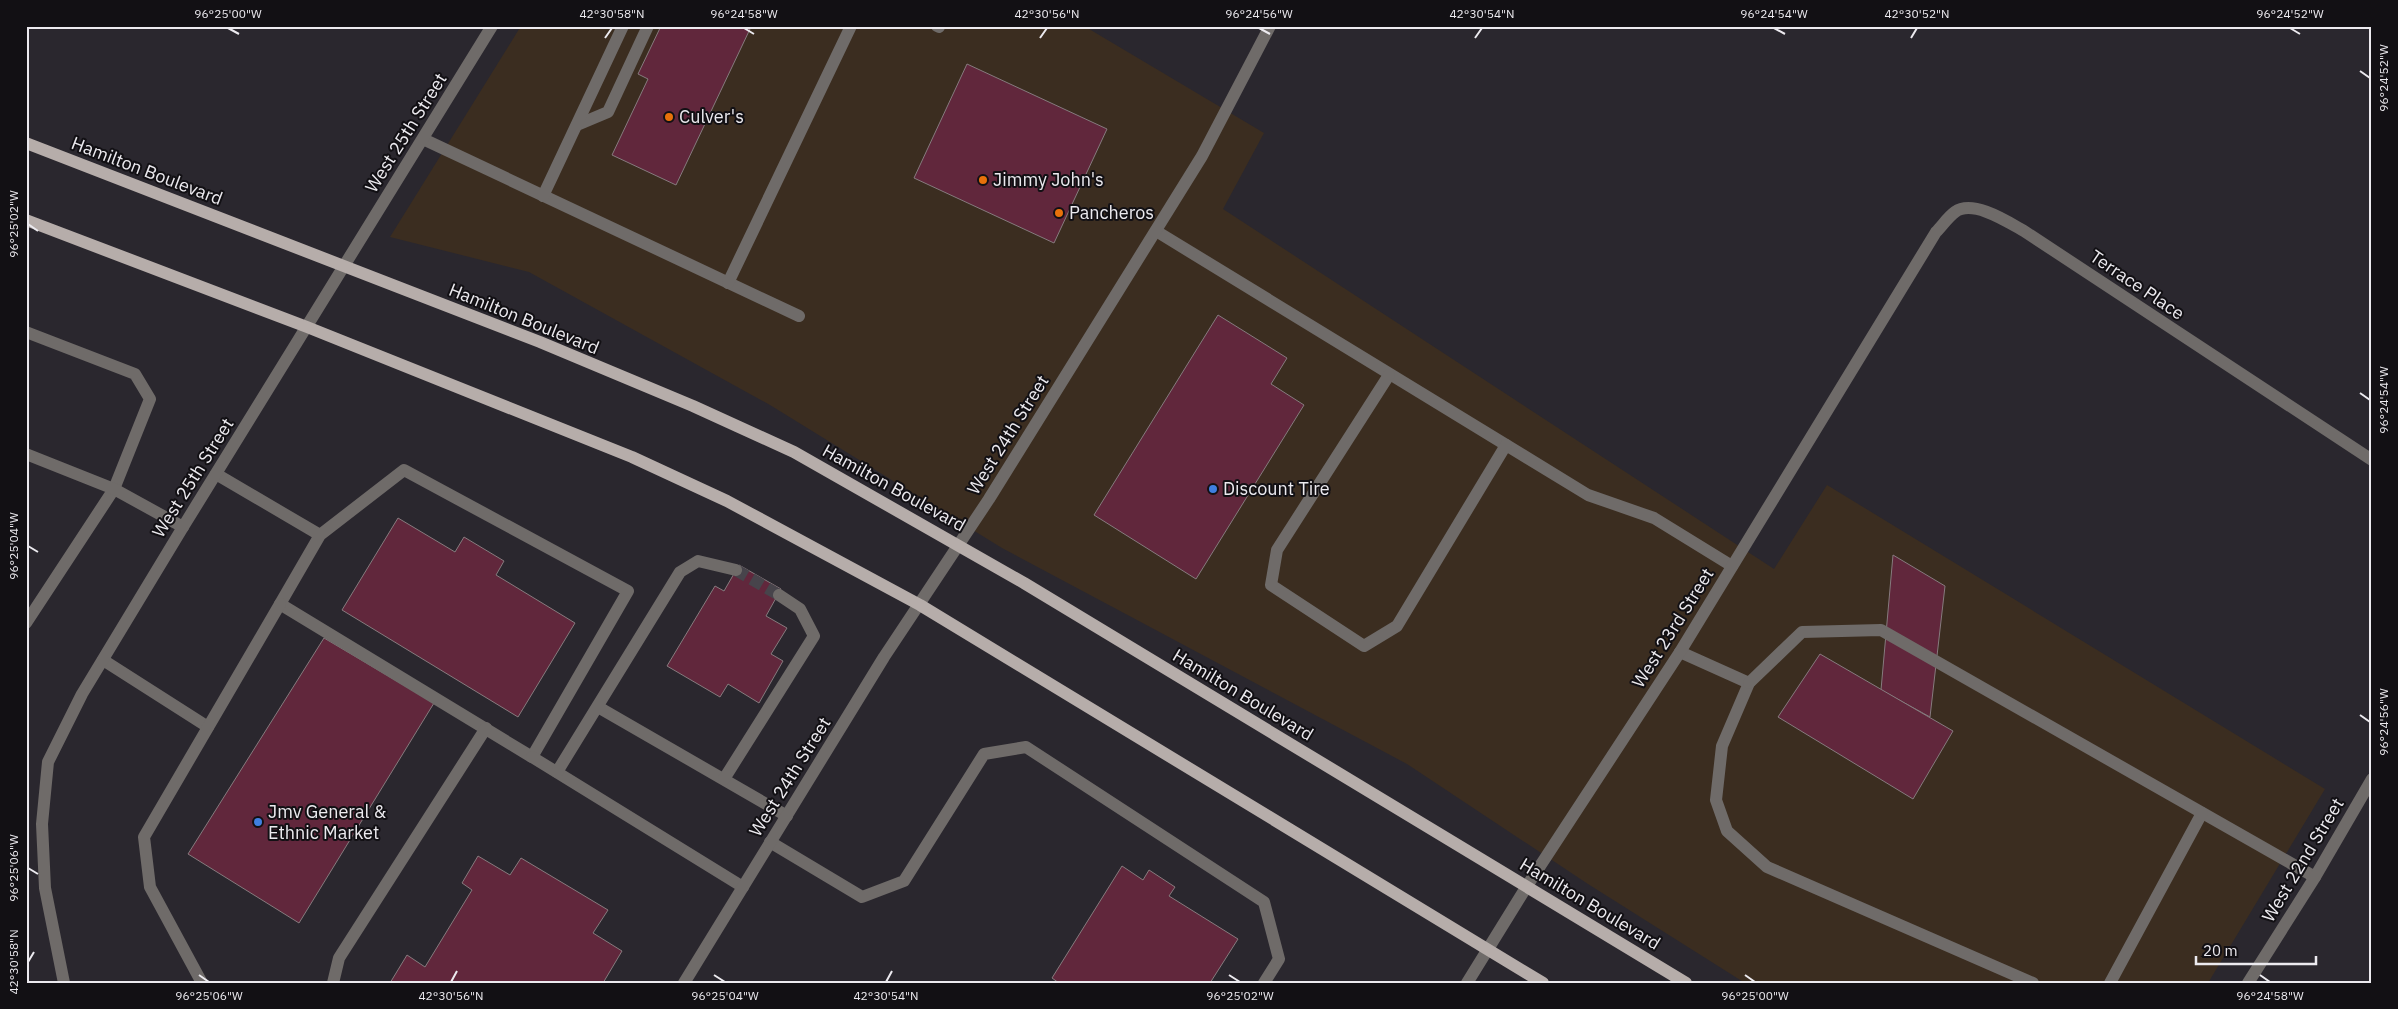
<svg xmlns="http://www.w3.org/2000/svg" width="2398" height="1009" viewBox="0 0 2398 1009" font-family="'IBM Plex Sans',sans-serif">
	<rect width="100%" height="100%" fill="#2a272e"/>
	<path fill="#3b2d20" d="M521,26H1084L1264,133L1223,209L1774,569L1827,485L2325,789L2208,983H1745L1588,884L1407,764L1002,548L770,405L529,272L390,237Z"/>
	<g fill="#61273c" stroke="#867b7e">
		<path d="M661,26H744L750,29L676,185L612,155L648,79L638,74Z"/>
		<path d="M967,64L1107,129L1054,243L914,178Z"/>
		<path d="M1218,315L1287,358L1271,384L1304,405L1196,579L1094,515Z"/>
		<path d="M398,518L455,552L464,537L504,561L496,575L575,623L518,717L342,610Z"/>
		<path d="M1893,555L1945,586L1930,717L1881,690Z"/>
		<path d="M739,565L781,589L766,616L787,628L771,654L783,661L759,703L728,684L720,697L667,666L715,586L724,591Z"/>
		<path d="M324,638L434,703L299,923L188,854Z"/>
		<path d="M1820,654L1953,731L1913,799L1778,717Z"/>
		<path d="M478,856L510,875L521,858L608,910L593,933L622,951L603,983H390L407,955L425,967L472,890L462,883Z"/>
		<path d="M1122,866L1143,880L1149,870L1175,887L1169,896L1238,939L1210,983H1059L1052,978Z"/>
	</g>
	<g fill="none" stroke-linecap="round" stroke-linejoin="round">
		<path stroke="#47444b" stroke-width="12" stroke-dasharray="12 6" stroke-linecap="butt" d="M736,570L779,595"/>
		<g stroke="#6f6b69" stroke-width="12">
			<path d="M937,26L939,27"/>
			<path d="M577,125L608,112L648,26"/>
			<path d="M423,139L799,316"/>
			<path d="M543,196L623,26"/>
			<path d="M1156,231L1588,495L1654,518L1732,566"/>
			<path d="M728,283L851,26"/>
			<path d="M26,332L135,374L150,399L114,489L26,623"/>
			<path d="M1389,375L1277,550L1271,585L1364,646L1397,626L1506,445"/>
			<path d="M26,454L114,489L183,527"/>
			<path d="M216,474L320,535L404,470L628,591L532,757L280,604L320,535"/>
			<path d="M1680,652L1749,683L1722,746L1716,800L1727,831L1767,867L2033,983"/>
			<path d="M103,660L208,727"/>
			<path d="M1749,683L1802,632L1881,630L2315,877"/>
			<path d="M598,707L787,816"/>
			<path d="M532,757L743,887"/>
			<path d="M557,772L680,572L698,561L736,570"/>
			<path d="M724,779L814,636L800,609L779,595"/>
			<path d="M770,842L862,897L904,881L984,754L1026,747L1264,902L1279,959L1264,983"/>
			<path d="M64,983L45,888L42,824L48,762L82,694L183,527L492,26"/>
			<path d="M202,983L150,887L144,837L280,604"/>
			<path d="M333,983L339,958L486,728"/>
			<path d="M684,983L884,657L989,499L1202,156L1270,26"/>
			<path d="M1467,983L1527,886L1680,652L1936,232C1942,226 1948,217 1955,212C1973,199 2008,222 2024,231L2372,460"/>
			<path d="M2110,983L2202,813"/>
			<path d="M2248,983L2315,877L2372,779"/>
		</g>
		<g stroke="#b6adaa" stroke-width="12">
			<path d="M26,143L540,342L693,406L794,452L1024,583L1686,983"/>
			<path d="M26,220L307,327L632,457L727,501L920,605L1543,983"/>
		</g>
	</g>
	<path fill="none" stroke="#eceaef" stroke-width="2" d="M228,28L239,34M744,28L754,34M1259,28L1270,34M1774,28L1785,34M2290,28L2300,34M605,38L612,28M1040,38L1047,28M1475,38L1482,28M1911,38L1917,28M2360,71L2370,78M28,224L38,231M2360,393L2370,400M28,546L38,552M2360,715L2370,722M28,868L38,874M28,962L34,952M199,975L209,982M714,975L725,982M1229,975L1240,982M1745,975L1755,982M2260,975L2270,982M451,982L457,971M886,982L892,971"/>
	<g fill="#e8710a" stroke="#121014" stroke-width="2">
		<circle cx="669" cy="117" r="5"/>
		<circle cx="983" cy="180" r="5"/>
		<circle cx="1059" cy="213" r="5"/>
	</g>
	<g fill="#3f7fe0" stroke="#121014" stroke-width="2">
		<circle cx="1213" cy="489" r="5"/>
		<circle cx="258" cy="822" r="5"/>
	</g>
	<g text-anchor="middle" stroke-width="4" stroke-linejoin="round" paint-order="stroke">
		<g font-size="18" fill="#eceaef" stroke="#121014" text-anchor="start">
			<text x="679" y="123">Culver's</text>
			<text x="993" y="186">Jimmy John's</text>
			<text x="1069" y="219">Pancheros</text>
			<text x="1223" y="495">Discount Tire</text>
			<text x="268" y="818">Jmv General &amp;<tspan x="268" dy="21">Ethnic Market</tspan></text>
		</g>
		<g font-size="18" fill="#eceaef" stroke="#121014">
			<text transform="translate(406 133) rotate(-58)" y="6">West 25th Street</text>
			<text transform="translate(147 171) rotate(21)" y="6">Hamilton Boulevard</text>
			<text transform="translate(2137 285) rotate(34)" y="6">Terrace Place</text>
			<text transform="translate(524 319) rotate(22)" y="6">Hamilton Boulevard</text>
			<text transform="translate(1008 435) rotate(-58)" y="6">West 24th Street</text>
			<text transform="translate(193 478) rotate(-58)" y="6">West 25th Street</text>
			<text transform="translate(894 488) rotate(29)" y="6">Hamilton Boulevard</text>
			<text transform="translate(1673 628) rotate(-58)" y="6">West 23rd Street</text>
			<text transform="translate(1243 695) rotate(31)" y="6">Hamilton Boulevard</text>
			<text transform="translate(790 777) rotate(-58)" y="6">West 24th Street</text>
			<text transform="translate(2303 860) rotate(-59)" y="6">West 22nd Street</text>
			<text transform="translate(1590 904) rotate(31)" y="6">Hamilton Boulevard</text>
		</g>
	</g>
	<rect width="2398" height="1009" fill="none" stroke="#121014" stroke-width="55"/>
	<path d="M2196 956v8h120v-8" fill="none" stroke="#eceaef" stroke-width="2.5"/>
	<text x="2203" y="956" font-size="15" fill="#eceaef" stroke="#121014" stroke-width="4" paint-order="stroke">20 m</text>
	<rect x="28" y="28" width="2342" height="954" fill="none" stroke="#eceaef" stroke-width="2"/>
	<g font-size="12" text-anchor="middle" fill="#eceaef">
		<text x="228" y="18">96°25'00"W</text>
		<text x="612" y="18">42°30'58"N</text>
		<text x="744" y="18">96°24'58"W</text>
		<text x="1047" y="18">42°30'56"N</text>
		<text x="1259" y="18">96°24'56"W</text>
		<text x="1482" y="18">42°30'54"N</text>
		<text x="1774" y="18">96°24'54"W</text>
		<text x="1917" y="18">42°30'52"N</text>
		<text x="2290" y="18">96°24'52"W</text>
		<text transform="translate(2384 78) rotate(-90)" y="4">96°24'52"W</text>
		<text transform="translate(14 224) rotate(-90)" y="4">96°25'02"W</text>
		<text transform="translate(2384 400) rotate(-90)" y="4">96°24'54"W</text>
		<text transform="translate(14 546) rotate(-90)" y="4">96°25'04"W</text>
		<text transform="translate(2384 722) rotate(-90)" y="4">96°24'56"W</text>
		<text transform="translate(14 868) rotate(-90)" y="4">96°25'06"W</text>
		<text transform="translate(14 962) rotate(-90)" y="4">42°30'58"N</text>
		<text x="209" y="1000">96°25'06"W</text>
		<text x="451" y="1000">42°30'56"N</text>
		<text x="725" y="1000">96°25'04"W</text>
		<text x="886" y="1000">42°30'54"N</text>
		<text x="1240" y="1000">96°25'02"W</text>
		<text x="1755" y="1000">96°25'00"W</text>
		<text x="2270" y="1000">96°24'58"W</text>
	</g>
</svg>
